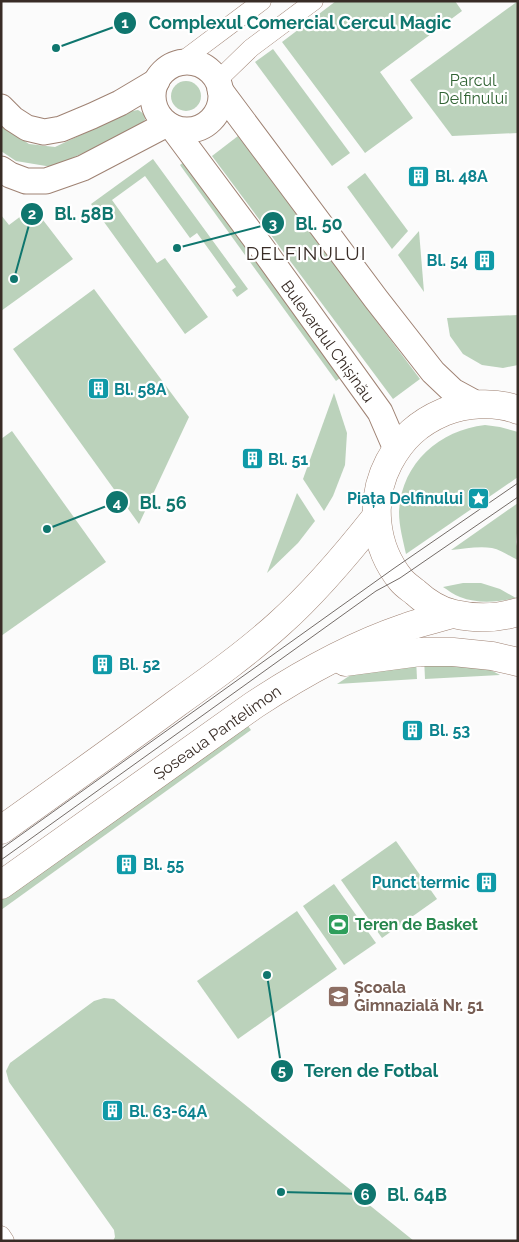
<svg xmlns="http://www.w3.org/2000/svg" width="519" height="1242" viewBox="0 0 519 1242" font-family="Raleway,sans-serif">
	<rect width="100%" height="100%" fill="#fbfbfb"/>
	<g fill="#bbd2bb">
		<path d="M336,1H455L462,11L380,72L413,118L365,153L282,42Z"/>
		<path d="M518,1V133L452,136L410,80Z"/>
		<path d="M273,49L350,153L332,166L255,62Z"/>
		<circle cx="186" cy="96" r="15"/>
		<path d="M138,110C143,113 145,114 145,120L139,128L52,167L16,161L1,151V123L4,127L29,144L55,147L132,111Z"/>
		<path d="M238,136L420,379L393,399L212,156Z"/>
		<path d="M153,159L248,289L237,297L232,290L236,287L197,233L190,238L145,176L112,200L157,263L165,258L208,317L185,334L91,204Z"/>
		<path d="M184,162L340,378L336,381L180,165Z"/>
		<path d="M365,173L408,231L392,249L347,187Z"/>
		<path d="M33,207L73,259L1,311V215L9,225Z"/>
		<path d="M419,231L424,292L398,255Z"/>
		<path d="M94,289L189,417L139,524L13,349Z"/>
		<path d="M518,315V365L503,368L482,365L463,354L450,336L447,318Z"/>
		<path d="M334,393L347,433L345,465L333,496L324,511L303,479Z"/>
		<path d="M485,425L500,427L518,432V477L406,554C403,540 399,526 399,512C401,464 439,430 485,425Z"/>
		<path d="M12,431L106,562L1,636V439Z"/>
		<path d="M297,493L315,521L298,543L267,573Z"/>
		<path d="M518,503V524L516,542L518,550V560C509,556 501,550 492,548C478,546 464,549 451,550Z"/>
		<path d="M463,583H481L500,589L516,598C498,602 478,604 460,597C454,595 448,590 443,587Z"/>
		<path d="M424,657H466L500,675L425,679Z"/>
		<path d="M416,658L417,679L337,684L369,663Z"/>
		<path d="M242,718L251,730L1,910V891Z"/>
		<path d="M396,841L437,899L382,938L341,880Z"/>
		<path d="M334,884L376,943L344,965L303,906Z"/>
		<path d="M297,911L337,969L238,1039L197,981Z"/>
		<path d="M104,998L114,999L414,1241H113L115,1237L114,1230L9,1082L6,1071L10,1063L94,1001Z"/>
	</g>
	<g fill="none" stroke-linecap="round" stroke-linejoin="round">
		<defs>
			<g id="minor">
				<path d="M178,64L262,1"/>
				<path d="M217,81L251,48L314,1"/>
				<path d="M1,1235L5,1241"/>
			</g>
			<g id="secondary">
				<circle cx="187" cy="96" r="34"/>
				<path d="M220,90L376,299L433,372L453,391L477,404"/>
				<path d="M1,107L13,119L27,128L44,132L61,129L92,116L120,103L157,81"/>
				<path d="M172,127L262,248L380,412L396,449"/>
				<path d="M1,169L10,175L26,181H46L83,168L167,124"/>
			</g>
			<g id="primary">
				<path d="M518,410C496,401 465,403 444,412C418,423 402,438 389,462C369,500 374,547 401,580C405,585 410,588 415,592C426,602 440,611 454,614C476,619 496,619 518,612"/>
				<path d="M345,662L420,652H453L492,656L518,662"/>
				<path d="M1,830C60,788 119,746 177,703C212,678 247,653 279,624C315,592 346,555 376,517"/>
				<path d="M1,885L254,705C301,674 351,646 404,628C420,622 436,619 452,614"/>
			</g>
		</defs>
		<use href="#minor" stroke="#9f8273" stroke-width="19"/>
		<use href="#secondary" stroke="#9f8273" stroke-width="27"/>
		<use href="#primary" stroke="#9f8273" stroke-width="29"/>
		<use href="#minor" stroke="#fff" stroke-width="18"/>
		<use href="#secondary" stroke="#fff" stroke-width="25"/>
		<use href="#primary" stroke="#fff" stroke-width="28"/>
		<g stroke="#746c68" stroke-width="1">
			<path d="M1,849L393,569L518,483"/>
			<path d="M1,860L376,591L400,578L518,497"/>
		</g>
	</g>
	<defs>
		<symbol id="building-square" viewBox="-11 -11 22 22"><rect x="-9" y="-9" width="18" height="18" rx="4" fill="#0f9aa8" stroke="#fff"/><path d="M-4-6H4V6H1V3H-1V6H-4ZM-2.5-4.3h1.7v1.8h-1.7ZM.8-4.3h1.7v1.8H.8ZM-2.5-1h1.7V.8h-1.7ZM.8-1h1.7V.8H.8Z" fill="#fff"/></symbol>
		<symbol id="sight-square" viewBox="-11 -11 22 22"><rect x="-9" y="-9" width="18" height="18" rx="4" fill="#0f9aa8" stroke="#fff"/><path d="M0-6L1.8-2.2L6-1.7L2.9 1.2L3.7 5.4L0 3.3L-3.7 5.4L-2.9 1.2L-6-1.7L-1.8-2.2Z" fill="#fff"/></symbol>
		<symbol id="stadium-square" viewBox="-11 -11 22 22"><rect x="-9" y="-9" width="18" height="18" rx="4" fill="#2e9e5b" stroke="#fff"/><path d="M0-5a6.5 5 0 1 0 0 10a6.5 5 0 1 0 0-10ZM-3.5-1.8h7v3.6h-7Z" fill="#fff"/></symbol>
		<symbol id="school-square" viewBox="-11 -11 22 22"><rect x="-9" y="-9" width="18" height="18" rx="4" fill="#8d6e63" stroke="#fff"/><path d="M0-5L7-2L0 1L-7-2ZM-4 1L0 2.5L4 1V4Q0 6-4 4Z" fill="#fff"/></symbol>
	</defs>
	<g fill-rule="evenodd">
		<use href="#building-square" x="406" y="164" width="25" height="25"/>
		<use href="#building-square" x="472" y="248" width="25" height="25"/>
		<use href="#building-square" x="86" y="376" width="25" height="25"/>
		<use href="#building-square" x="240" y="446" width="25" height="25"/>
		<use href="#sight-square" x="466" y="486" width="25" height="25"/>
		<use href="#building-square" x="90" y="652" width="25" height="25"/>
		<use href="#building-square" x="400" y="718" width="25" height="25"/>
		<use href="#building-square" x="114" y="852" width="25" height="25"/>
		<use href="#building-square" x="474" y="870" width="25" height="25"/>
		<use href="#stadium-square" x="326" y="912" width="25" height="25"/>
		<use href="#school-square" x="326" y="984" width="25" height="25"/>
		<use href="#building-square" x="100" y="1098" width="25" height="25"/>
	</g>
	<g text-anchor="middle" stroke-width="4.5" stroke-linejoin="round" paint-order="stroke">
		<g font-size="16" fill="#316334" stroke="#fff">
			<text x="473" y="86">Parcul<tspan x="473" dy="18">Delfinului</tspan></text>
		</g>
		<g font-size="16" font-weight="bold" fill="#0d838f" stroke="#fff" text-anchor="start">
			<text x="435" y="182">Bl. 48A</text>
			<text x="468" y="266" text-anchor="end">Bl. 54</text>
			<text x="114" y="395">Bl. 58A</text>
			<text x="268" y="465">Bl. 51</text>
			<text x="463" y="504" text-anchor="end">Piața Delfinului</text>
			<text x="119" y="670">Bl. 52</text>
			<text x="429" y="736">Bl. 53</text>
			<text x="143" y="870">Bl. 55</text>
			<text x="470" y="888" text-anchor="end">Punct termic</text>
			<text x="129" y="1117">Bl. 63-64A</text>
		</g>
		<g font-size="16" fill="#382c26" stroke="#fff">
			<text transform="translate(328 341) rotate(54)" y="6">Bulevardul Chișinău</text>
			<text transform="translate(217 732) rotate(-35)" y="6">Șoseaua Pantelimon</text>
		</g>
		<g font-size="16" font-weight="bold" fill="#27864d" stroke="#fff" text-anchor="start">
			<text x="355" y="930">Teren de Basket</text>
		</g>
		<g font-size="16" font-weight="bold" fill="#785e54" stroke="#fff" text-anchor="start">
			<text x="354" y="993">Școala<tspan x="354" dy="18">Gimnazială Nr. 51</tspan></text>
		</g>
		<g font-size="19" letter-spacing="1" fill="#382c26" stroke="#fff">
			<text x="306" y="260">DELFINULUI</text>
		</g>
	</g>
	<path fill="none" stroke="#0f766e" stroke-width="2" d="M56 48L125 23M14 279L32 214M177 248L273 223M47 529L117 502M267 975L282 1071M281 1192L365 1194"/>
	<g fill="#0f766e" stroke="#fff" stroke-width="2">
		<circle cx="56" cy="48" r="5"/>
		<circle cx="14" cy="279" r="5"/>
		<circle cx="177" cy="248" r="5"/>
		<circle cx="47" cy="529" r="5"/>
		<circle cx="267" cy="975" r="5"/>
		<circle cx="281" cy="1192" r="5"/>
		<circle cx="125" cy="23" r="12"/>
		<circle cx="32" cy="214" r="12"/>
		<circle cx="273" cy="223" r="12"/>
		<circle cx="117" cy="502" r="12"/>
		<circle cx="282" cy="1071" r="12"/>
		<circle cx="365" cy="1194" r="12"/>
	</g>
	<g font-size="15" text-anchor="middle" font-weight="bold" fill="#fff">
		<text x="125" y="28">1</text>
		<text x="32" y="219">2</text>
		<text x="273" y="229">3</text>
		<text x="117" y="508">4</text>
		<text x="282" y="1076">5</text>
		<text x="365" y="1200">6</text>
	</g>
	<g font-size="18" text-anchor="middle" font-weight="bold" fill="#0f766e" stroke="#fff" stroke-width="4.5" stroke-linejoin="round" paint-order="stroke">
		<text x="300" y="29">Complexul Comercial Cercul Magic</text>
		<text x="84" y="220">Bl. 58B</text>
		<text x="319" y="230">Bl. 50</text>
		<text x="163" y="509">Bl. 56</text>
		<text x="371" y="1077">Teren de Fotbal</text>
		<text x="417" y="1201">Bl. 64B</text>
	</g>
	<rect width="519" height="1242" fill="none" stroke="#382c26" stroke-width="5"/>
</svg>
